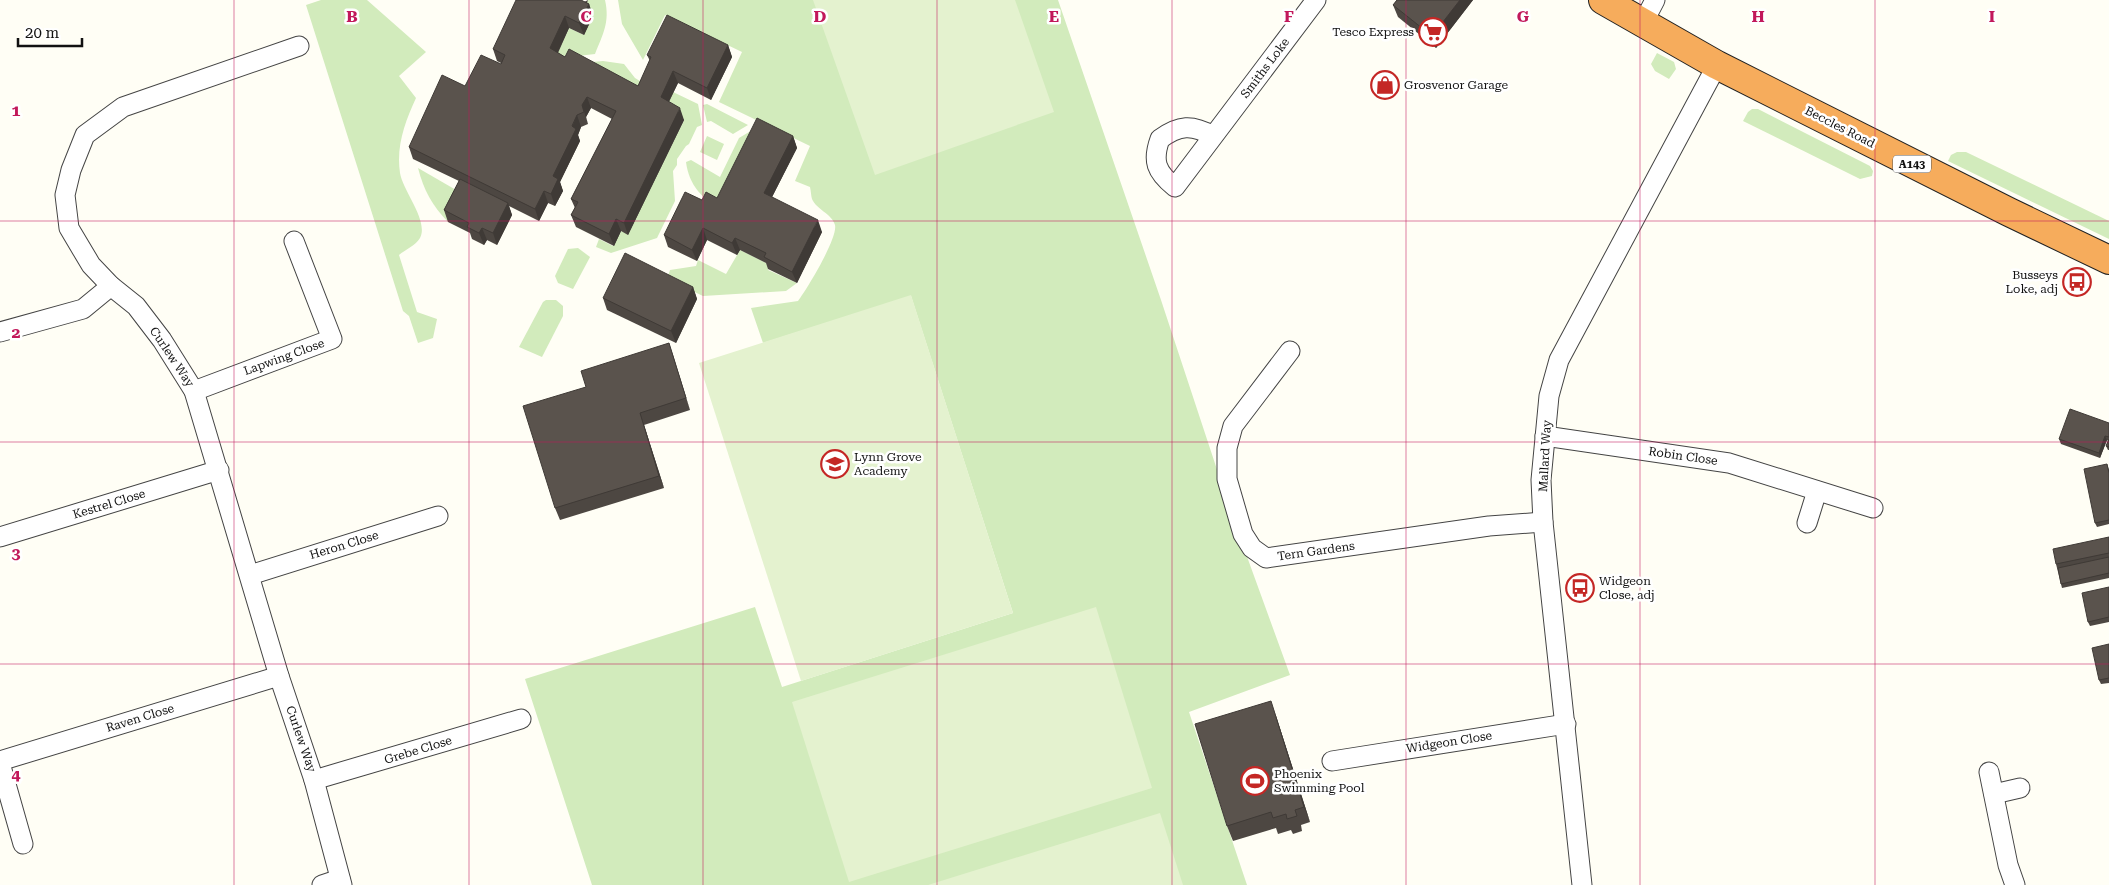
<svg xmlns="http://www.w3.org/2000/svg" width="2109" height="885" viewBox="0 0 2109 885" font-family="'Roboto Serif',serif">
	<rect width="100%" height="100%" fill="#fffef5"/>
	<g fill="#d2ebbc">
		<path d="M321,0H367L426,52L399,76L416,98C405,122 396,146 400,173C403,191 429,221 420,238C416,245 405,250 399,255L417,312L437,319L433,338L418,343L409,316L403,311L306,5Z"/>
		<path d="M588,0H605C610,22 603,34 595,54L569,57L557,54L569,28L584,35L583,10Z"/>
		<path d="M618,0H1058L1161,300L1233,518L1290,675L1189,712L1247,885H592L525,679L755,607L782,687L1013,613L911,296L763,343L751,308L798,301C807,289 838,238 835,225C832,214 816,209 812,199C811,196 811,191 810,187L795,181L810,146L719,102L742,52L665,15L643,60L622,24Z"/>
		<path d="M1657,53L1674,62L1676,69L1669,79L1655,71L1651,64Z"/>
		<path d="M603,61L624,64L635,78L648,86L642,97L581,63Z"/>
		<path d="M673,92L698,104L702,125L697,127L689,144L686,146L677,159V165L673,171L675,201L657,238L611,253L596,247L599,239L613,246L621,231L628,234L684,120L665,109Z"/>
		<path d="M707,104L748,125L733,134L711,121L707,122L703,105Z"/>
		<path d="M1752,109H1758L1870,166L1873,171L1872,176L1860,179L1743,121L1748,112Z"/>
		<path d="M754,129L722,210C702,199 689,185 686,162L691,160L720,177L739,138Z"/>
		<path d="M707,136L724,144L717,160L700,152Z"/>
		<path d="M1957,152H1966L2109,221V239L1948,161L1951,155Z"/>
		<path d="M418,168L463,194L448,222C432,205 424,191 418,168Z"/>
		<path d="M578,248L590,257L573,289L558,283L555,276L568,249Z"/>
		<path d="M740,250L770,265L768,270L797,283L786,291L703,296L667,279L670,270L696,266L698,260L726,274Z"/>
		<path d="M546,300H556L563,306V316L542,357L519,347L543,302Z"/>
	</g>
	<g fill="#e4f2cf">
		<path d="M813,0H1015L1054,112L875,175Z"/>
		<path d="M911,295L1013,613L801,681L699,363Z"/>
		<path d="M1096,607L1152,788L849,882L792,702Z"/>
		<path d="M1160,813L1183,885H928Z"/>
	</g>
	<g fill="none" stroke-linecap="round" stroke-linejoin="round">
		<defs>
			<g id="street">
				<path d="M1643,23L1655,0"/>
				<path d="M299,46L123,107L85,135L71,170L65,195L69,228L91,265L111,286L136,306L162,340L194,391L279,676L314,780L342,885"/>
				<path d="M1213,136C1192,124 1179,125 1160,139C1152,161 1156,172 1175,187L1316,0"/>
				<path d="M0,332L83,309L111,286"/>
				<path d="M1290,351L1233,426L1227,448V479L1243,534L1252,548L1266,558L1489,526L1543,522"/>
				<path d="M194,391L332,339L294,241"/>
				<path d="M1545,436L1729,463L1873,508"/>
				<path d="M1807,523L1817,491"/>
				<path d="M0,537L219,470"/>
				<path d="M250,575L438,516"/>
				<path d="M0,761L279,676"/>
				<path d="M1332,761L1566,724"/>
				<path d="M0,763L23,844"/>
				<path d="M1989,772L2008,865L2015,885"/>
				<path d="M314,780L521,719"/>
				<path d="M1994,794L2020,788"/>
				<path d="M322,885L340,879"/>
				<path d="M1582,885L1543,522L1541,480L1549,396L1559,360L1717,65"/>
			</g>
			<path id="highway" d="M1603,0L1717,65L2009,212L2109,260"/>
		</defs>
		<use href="#street" stroke="#444" stroke-width="21"/>
		<use href="#highway" stroke="#222" stroke-width="30"/>
		<use href="#street" stroke="#fff" stroke-width="19"/>
		<use href="#highway" stroke="#f6ac5c" stroke-width="28"/>
	</g>
	<g fill="#4d4742">
		<path d="M588,0L587,3L589,4L593,16L584,35L569,28L558,53L565,57L638,86L650,61L647,55L728,45L732,57L711,100L678,83L669,102L684,120L628,235L621,231L614,246L576,227L571,215L575,208L571,199L612,119L591,108L586,117L588,124L581,127L578,135L580,141L560,182L563,191L555,206L548,203L539,221L509,206L512,215L497,245L487,240L484,245L472,239L470,233L448,222L444,210L459,181L413,159L409,147L465,86L501,64V63L497,61L493,49Z"/>
		<path d="M1397,0H1473L1436,48L1398,17L1393,5Z"/>
		<path d="M793,136L797,148L772,197L822,232L797,283L768,269L766,263L740,250L737,255L707,240L697,261L668,247L664,235L717,198Z"/>
		<path d="M693,287L697,299L676,343L607,310L603,298Z"/>
		<path d="M669,343L690,410L644,425L664,488L560,520L555,508L586,387Z"/>
		<path d="M2109,423V450H2108L2106,446L2108,441L2107,440L2100,458L2061,444L2059,439Z"/>
		<path d="M2107,464L2109,470V524L2097,527L2095,523Z"/>
		<path d="M2109,537V578L2062,588L2056,564Z"/>
		<path d="M2109,587V622L2090,626L2088,622Z"/>
		<path d="M2109,644V683L2101,684L2099,680Z"/>
		<path d="M1276,716L1310,822L1301,825L1302,831L1293,834L1291,830L1278,834L1276,828L1233,841L1227,826Z"/>
	</g>
	<g fill="#3f3a36">
		<path d="M1460,0H1473L1436,48L1432,36Z"/>
		<path d="M589,4L593,16L584,35L579,23Z"/>
		<path d="M565,16L569,28L554,60L550,48Z"/>
		<path d="M728,45L732,57L711,100L707,88Z"/>
		<path d="M673,71L678,83L665,109L661,97Z"/>
		<path d="M587,97L591,108L586,117L588,124L582,105Z"/>
		<path d="M680,108L684,120L628,235L624,223Z"/>
		<path d="M577,115L581,127L578,135L580,141L560,182L563,191L555,206L551,194L553,176Z"/>
		<path d="M793,136L797,148L768,205L764,193Z"/>
		<path d="M544,191L548,203L539,221L535,209Z"/>
		<path d="M508,203L512,215L497,245L493,233Z"/>
		<path d="M616,219L621,231L614,246L609,234Z"/>
		<path d="M818,220L822,232L797,283L792,272Z"/>
		<path d="M482,228L487,240L484,245L479,233Z"/>
		<path d="M703,228L707,240L697,261L692,250Z"/>
		<path d="M735,238L740,250L737,255L732,243Z"/>
		<path d="M693,287L697,299L676,343L671,331Z"/>
		<path d="M669,343L673,355L690,410L686,398Z"/>
		<path d="M640,413L644,425L664,488L659,476Z"/>
		<path d="M2105,436L2107,440L2100,458L2099,453Z"/>
		<path d="M1271,701L1276,716L1310,822L1304,807Z"/>
	</g>
	<g fill="#5a534d" stroke="#3f3a36">
		<path d="M516,0H581L589,4L579,23L565,16L550,48L565,57L569,49L638,86L651,57L647,55L667,15L728,45L707,88L673,71L661,97L680,108L624,223L616,219L609,234L571,215L578,202L571,199L616,111L587,97L582,105L584,112L577,115L572,126L576,129L553,176L558,179L551,194L544,191L535,209L409,147L442,75L465,86L481,55L501,64L505,55L493,49Z"/>
		<path d="M1397,0H1460L1432,36L1393,5Z"/>
		<path d="M757,118L793,136L764,193L818,220L792,272L764,257L766,253L735,238L732,243L703,228L692,250L664,235L685,192L702,200L706,192L717,198Z"/>
		<path d="M460,179L508,203L493,233L482,228L479,233L467,227L469,223L444,210Z"/>
		<path d="M625,253L693,287L671,331L603,298Z"/>
		<path d="M669,343L686,398L640,413L659,476L555,508L523,406L586,387L581,371Z"/>
		<path d="M2070,409L2109,423V437L2105,436L2099,453L2059,439Z"/>
		<path d="M2109,439V447L2106,446Z"/>
		<path d="M2107,464L2109,473V520L2095,523L2084,469Z"/>
		<path d="M2109,537V553L2056,564L2053,549Z"/>
		<path d="M2109,557V573L2061,584L2058,568Z"/>
		<path d="M2109,587V617L2088,622L2082,593Z"/>
		<path d="M2109,644V678L2099,680L2092,648Z"/>
		<path d="M1271,701L1304,807L1295,810L1297,816L1287,819L1286,814L1273,818L1271,812L1227,826L1195,724Z"/>
	</g>
	<path fill="none" stroke="#c2185b" stroke-width="1" stroke-opacity="0.55" d="M234,0V885M469,0V885M703,0V885M937,0V885M1172,0V885M1406,0V885M1640,0V885M1875,0V885M0,221H2109M0,442H2109M0,664H2109"/>
	<defs>
		<symbol id="supermarket-ring" viewBox="-11 -11 22 22"><circle r="9.5" fill="#fff" stroke="#c42725" stroke-width="1.5"/><path d="M-6-5.5h2.5l.6 2H6L4.5 2H-2.5L-4.4-4H-6ZM-1.5 3.2a1.3 1.3 0 1 0 .1 0ZM3 3.2a1.3 1.3 0 1 0 .1 0Z" fill="#c42725"/></symbol>
		<symbol id="shop-ring" viewBox="-11 -11 22 22"><circle r="9.5" fill="#fff" stroke="#c42725" stroke-width="1.5"/><path d="M-5-2.5h2.3a2.7 3.5 0 0 1 5.4 0H5L5.5 6h-11ZM-1.5-2.5h3a1.5 2.3 0 0 0-3 0Z" fill="#c42725"/></symbol>
		<symbol id="bus-ring" viewBox="-11 -11 22 22"><circle r="9.5" fill="#fff" stroke="#c42725" stroke-width="1.5"/><path d="M-5-6H5V4H4V6H2V4H-2V6H-4V4H-5ZM-3.5-4V0h7V-4ZM-3.5 1.2v1.5H-2V1.2ZM2 1.2v1.5H3.5V1.2Z" fill="#c42725"/></symbol>
		<symbol id="school-ring" viewBox="-11 -11 22 22"><circle r="9.5" fill="#fff" stroke="#c42725" stroke-width="1.5"/><path d="M0-5L7-2L0 1L-7-2ZM-4 1L0 2.5L4 1V4Q0 6-4 4Z" fill="#c42725"/></symbol>
		<symbol id="stadium-ring" viewBox="-11 -11 22 22"><circle r="9.5" fill="#fff" stroke="#c42725" stroke-width="1.5"/><path d="M0-5a6.5 5 0 1 0 0 10a6.5 5 0 1 0 0-10ZM-3.5-1.8h7v3.6h-7Z" fill="#c42725"/></symbol>
	</defs>
	<g fill-rule="evenodd">
		<use href="#supermarket-ring" x="1417" y="16" width="32" height="32"/>
		<use href="#shop-ring" x="1369" y="69" width="32" height="32"/>
		<use href="#bus-ring" x="2061" y="266" width="32" height="32"/>
		<use href="#school-ring" x="819" y="448" width="32" height="32"/>
		<use href="#bus-ring" x="1564" y="572" width="32" height="32"/>
		<use href="#stadium-ring" x="1239" y="765" width="32" height="32"/>
	</g>
	<g text-anchor="middle" stroke-width="5" stroke-linejoin="round" paint-order="stroke">
		<rect fill="#fff" stroke="#585858" stroke-width="1" x="1893" y="155.5" width="38" height="17" rx="4"/>
		<g font-size="11" font-weight="bold" fill="#111">
			<text x="1912" y="168">A143</text>
		</g>
		<g font-size="12" fill="#111" stroke="#fff" text-anchor="start">
			<text x="1414" y="36" text-anchor="end">Tesco Express</text>
			<text x="1404" y="89">Grosvenor Garage</text>
			<text x="2058" y="279" text-anchor="end">Busseys<tspan x="2058" dy="14">Loke, adj</tspan></text>
			<text x="854" y="461">Lynn Grove<tspan x="854" dy="14">Academy</tspan></text>
			<text x="1599" y="585">Widgeon<tspan x="1599" dy="14">Close, adj</tspan></text>
			<text x="1274" y="778">Phoenix<tspan x="1274" dy="14">Swimming Pool</tspan></text>
		</g>
		<g font-size="12" fill="#111" stroke="#fff">
			<text transform="translate(1265 68) rotate(-53)" y="4">Smiths Loke</text>
			<text transform="translate(1840 127) rotate(27)" y="4">Beccles Road</text>
			<text transform="translate(172 357) rotate(56)" y="4">Curlew Way</text>
			<text transform="translate(284 357) rotate(-20)" y="4">Lapwing Close</text>
			<text transform="translate(1545 456) rotate(-87)" y="4">Mallard Way</text>
			<text transform="translate(1683 456) rotate(8)" y="4">Robin Close</text>
			<text transform="translate(109 504) rotate(-17)" y="4">Kestrel Close</text>
			<text transform="translate(344 545) rotate(-17)" y="4">Heron Close</text>
			<text transform="translate(1316 551) rotate(-8)" y="4">Tern Gardens</text>
			<text transform="translate(140 718) rotate(-17)" y="4">Raven Close</text>
			<text transform="translate(301 739) rotate(71)" y="4">Curlew Way</text>
			<text transform="translate(1449 742) rotate(-9)" y="4">Widgeon Close</text>
			<text transform="translate(418 750) rotate(-17)" y="4">Grebe Close</text>
		</g>
	</g>
	<g font-size="16" text-anchor="middle" font-weight="bold" fill="#c2185b" stroke="#fff" stroke-width="5" stroke-linejoin="round" paint-order="stroke">
		<text x="352" y="22">B</text>
		<text x="586" y="22">C</text>
		<text x="820" y="22">D</text>
		<text x="1054" y="22">E</text>
		<text x="1289" y="22">F</text>
		<text x="1523" y="22">G</text>
		<text x="1758" y="22">H</text>
		<text x="1992" y="22">I</text>
		<text x="16" y="116">1</text>
		<text x="16" y="338">2</text>
		<text x="16" y="559">3</text>
		<text x="16" y="780">4</text>
	</g>
	<path d="M18 38v8h64v-8" fill="none" stroke="#111111" stroke-width="2.5"/>
	<text x="25" y="38" font-size="15" fill="#111111" stroke="#ffffff" stroke-width="4" paint-order="stroke">20 m</text>
</svg>
